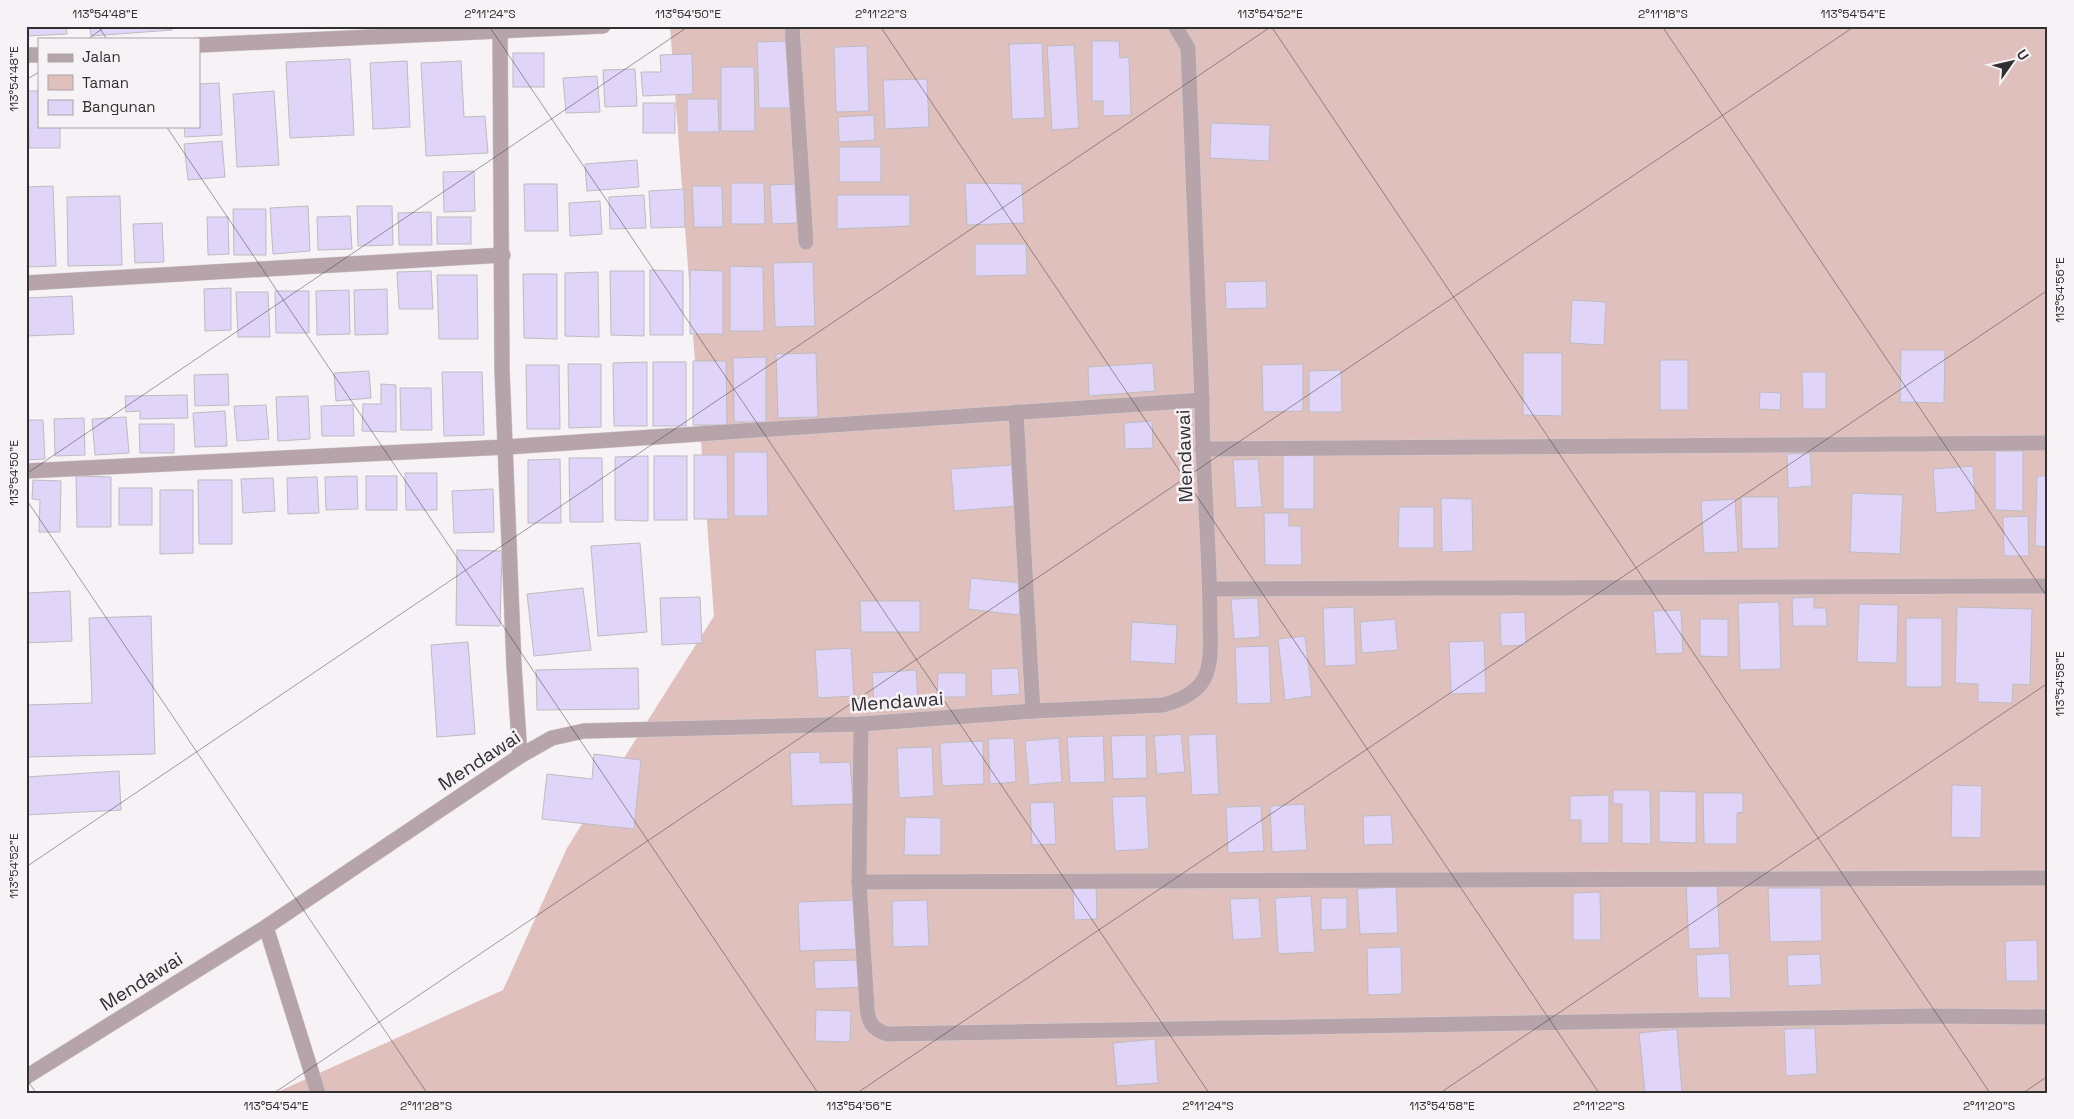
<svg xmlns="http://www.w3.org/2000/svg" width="2074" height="1119" viewBox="0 0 2074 1119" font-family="'Space Grotesk',sans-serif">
	<rect width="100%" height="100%" fill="#f6f2f5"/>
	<path fill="#e0c0bc" d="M670,26H2048V1093H275L503,990L567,848L714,616Z"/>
	<g fill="#e0d4f8" stroke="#bebcc0">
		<path d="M26,26H66L67,34L26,36Z"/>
		<path d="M90,26H172V30L91,36Z"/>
		<path d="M790,41L792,108H759L757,42Z"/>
		<path d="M1092,41H1119L1120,58L1129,57L1131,115L1103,116V101H1092Z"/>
		<path d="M1042,43L1045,118L1012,119L1009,44Z"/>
		<path d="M1074,45L1079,128L1052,130L1047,46Z"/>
		<path d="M867,46L869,111L836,112L834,47Z"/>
		<rect x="513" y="53" width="31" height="34"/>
		<path d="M692,54L693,94L643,96L641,72H661L660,55Z"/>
		<path d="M350,59L354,135L290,138L286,62Z"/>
		<path d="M407,61L410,127L373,129L370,63Z"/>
		<path d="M461,61L464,117L485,116L488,153L426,156L421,63Z"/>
		<path d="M721,67H754L755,131H721Z"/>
		<path d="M635,69L637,106L605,107L603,70Z"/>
		<path d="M597,76L600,112L566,113L563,78Z"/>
		<path d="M927,79L929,127L885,129L883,80Z"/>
		<path d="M219,83L222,135L185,137L184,126H199V84Z"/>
		<path d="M28,91H39V126H60V148H29Z"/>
		<path d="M274,91L279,165L237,167L233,94Z"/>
		<path d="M687,99H718L719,132H687Z"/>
		<rect x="643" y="103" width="32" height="30"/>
		<path d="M874,115L875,140L839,142L838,117Z"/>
		<path d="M1211,123L1270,125L1269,161L1210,158Z"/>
		<path d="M222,141L225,177L188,180L184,144Z"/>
		<rect x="839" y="147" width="42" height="35"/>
		<path d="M637,160L639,187L587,191L585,164Z"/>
		<path d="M474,171L475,211L444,212L443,172Z"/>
		<path d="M731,183H764L765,224H731Z"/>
		<path d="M965,183L1022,184L1024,223L967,225Z"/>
		<path d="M524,184H557L558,231H525Z"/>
		<path d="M795,184L797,223L772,224L770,185Z"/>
		<path d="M53,186L56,266L26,267V187Z"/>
		<path d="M692,186H722L723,227H694Z"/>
		<path d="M684,189L685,227L651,228L649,191Z"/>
		<path d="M644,195L646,228L610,229L609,197Z"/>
		<path d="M837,195H910V226L837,229Z"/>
		<path d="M120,196L122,265L68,266L67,197Z"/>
		<path d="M600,201L602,234L570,236L569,203Z"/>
		<path d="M308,206L310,251L273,254L270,208Z"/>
		<path d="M357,206H392L393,245L358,246Z"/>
		<path d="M233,209H266V255H234Z"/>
		<path d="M431,212L432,245H399L398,213Z"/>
		<path d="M350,216L352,249L318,250L317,217Z"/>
		<path d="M207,217H228L229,254L208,255Z"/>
		<rect x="437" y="217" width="34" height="27"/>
		<path d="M162,223L164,262L135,263L133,224Z"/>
		<path d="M975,244H1026L1027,275L975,276Z"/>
		<path d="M813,262L815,326L775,327L773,263Z"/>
		<path d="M730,266L763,267L764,331H730Z"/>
		<path d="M650,270L683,271V335H650Z"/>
		<path d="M690,270L723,271V334H690Z"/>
		<path d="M431,271L433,309H399L397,272Z"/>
		<path d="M610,271H644V336L611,335Z"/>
		<path d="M598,272L599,337L565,336V273Z"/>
		<path d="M523,274H557V339L524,338Z"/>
		<path d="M437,275H477L478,339H439Z"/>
		<path d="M1266,281L1267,308L1226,309L1225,282Z"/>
		<path d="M231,288V330L205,331L204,289Z"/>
		<path d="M387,289L388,334L355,335L354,290Z"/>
		<path d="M349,290L350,334L317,335L316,291Z"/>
		<path d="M275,291H309V333H276Z"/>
		<path d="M236,292H268L270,337H238Z"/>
		<path d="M72,296L74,334L26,336V298Z"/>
		<path d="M1572,300L1606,302L1604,345L1570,343Z"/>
		<path d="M1901,350H1945L1944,403L1900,402Z"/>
		<path d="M816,353L818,417L778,418L776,354Z"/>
		<path d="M1523,353H1562V416L1523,415Z"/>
		<path d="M766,357V422H734L733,358Z"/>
		<rect x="1660" y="360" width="28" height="50"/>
		<path d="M693,361H726L727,425H693Z"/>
		<path d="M647,362V426H614L613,363Z"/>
		<rect x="653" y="362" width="33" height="64"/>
		<path d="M1153,363L1155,391L1089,396L1088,367Z"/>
		<path d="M568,364H601V427L569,428Z"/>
		<path d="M1303,364V411L1263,412L1262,365Z"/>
		<path d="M526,365H559L560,429H527Z"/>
		<path d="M1341,370L1342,412H1309V371Z"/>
		<path d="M369,371L371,398L336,401L334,373Z"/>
		<path d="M442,372H482L484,435L444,436Z"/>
		<path d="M1802,372H1826V409H1803Z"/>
		<path d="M228,374L229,405L195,406L194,375Z"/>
		<path d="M381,384L396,385V432L362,431L363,404H381Z"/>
		<path d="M400,388H431L432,430H401Z"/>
		<path d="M1760,392L1781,393L1780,410L1759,409Z"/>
		<path d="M187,395L188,418L140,419V411L126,412L125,396Z"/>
		<path d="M308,396L310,439L278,441L276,397Z"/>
		<path d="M266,405L269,439L237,441L234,406Z"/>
		<path d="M353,405L354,436H322L321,406Z"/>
		<path d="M225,411L227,446L195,447L193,413Z"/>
		<path d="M126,417L129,453L95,455L92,419Z"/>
		<path d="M84,418L85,455L55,456L54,419Z"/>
		<path d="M26,420H43L45,459L26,460Z"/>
		<path d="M1152,421L1153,448L1125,449L1124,423Z"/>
		<path d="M139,424H174V453H140Z"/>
		<path d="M1995,451H2023V511L1995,510Z"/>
		<path d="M734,452H767L768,516H734Z"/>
		<path d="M1810,453L1812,486L1788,488L1787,454Z"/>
		<path d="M694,455H727L728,519H694Z"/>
		<rect x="1283" y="455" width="31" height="54"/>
		<path d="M648,456V521L615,520V457Z"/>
		<rect x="654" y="456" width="33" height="64"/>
		<path d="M569,458H602L603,522H570Z"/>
		<path d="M560,459L561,523H528V460Z"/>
		<path d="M1258,459L1262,507L1236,508L1233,460Z"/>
		<path d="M1013,465L1017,506L954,511L951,469Z"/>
		<path d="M1973,466L1976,510L1936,513L1933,469Z"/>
		<path d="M405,473H437V510H406Z"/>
		<path d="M76,476L111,477V527H77Z"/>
		<path d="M357,476L358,509L326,510L325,477Z"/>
		<rect x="366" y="476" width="31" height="34"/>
		<path d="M2037,476H2048V547L2035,546Z"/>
		<path d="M317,477L319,513L288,514L287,478Z"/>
		<path d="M273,478L275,511L243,513L241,479Z"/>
		<path d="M33,480L61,481L60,532H39L40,500L32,499Z"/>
		<path d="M198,480H232V544H199Z"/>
		<rect x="119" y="488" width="33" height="37"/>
		<path d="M493,489L494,532L454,533L452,491Z"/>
		<path d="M160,490H193V553L160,554Z"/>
		<path d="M1852,493L1903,495L1900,554L1850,552Z"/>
		<path d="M1741,497H1778L1779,548L1742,549Z"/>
		<path d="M1441,498L1472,499L1473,551L1442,552Z"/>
		<path d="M1735,499L1738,552L1704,553L1701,501Z"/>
		<path d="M1399,507H1434V548H1398Z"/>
		<path d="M1264,513H1289V526H1301L1302,565H1265Z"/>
		<path d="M2028,516L2029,556H2004L2003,517Z"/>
		<path d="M640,543L647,632L598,636L591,546Z"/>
		<path d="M457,550L502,551L500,626L456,625Z"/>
		<path d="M971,578L1022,583L1019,615L968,609Z"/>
		<path d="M583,588L591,650L534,656L527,594Z"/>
		<path d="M70,591L72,641L26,643V593Z"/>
		<path d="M700,597L702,643L662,645L660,598Z"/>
		<path d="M1814,597V608H1826L1827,626H1793L1792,598Z"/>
		<path d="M1258,598L1260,637L1234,639L1231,599Z"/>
		<path d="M860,601H920V632H861Z"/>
		<path d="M1779,602L1781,669L1740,670L1738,603Z"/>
		<path d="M1859,604L1898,605L1897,663L1857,662Z"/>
		<path d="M1354,607L1356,665L1325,666L1323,608Z"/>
		<path d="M1957,607L2032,609L2030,685L2013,684L2012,703L1978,702V684L1955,683Z"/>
		<path d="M1681,610L1683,653L1656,654L1653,611Z"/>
		<path d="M1525,612L1526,645L1501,646L1500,613Z"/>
		<path d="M151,616L155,754L26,757V705L92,703L89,618Z"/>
		<rect x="1906" y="618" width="36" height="69"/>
		<path d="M1395,619L1398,650L1362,653L1360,622Z"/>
		<path d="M1700,619H1728V657L1700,656Z"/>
		<path d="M1132,622L1177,625L1175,664L1130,661Z"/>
		<path d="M1305,636L1312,696L1285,700L1278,639Z"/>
		<path d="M1484,641L1486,693L1451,694L1449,642Z"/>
		<path d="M468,642L475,734L437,737L431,645Z"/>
		<path d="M1269,646L1271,703L1237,704L1235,647Z"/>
		<path d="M851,648L854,696L818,698L815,650Z"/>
		<path d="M638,668L639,709L537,710L536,670Z"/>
		<path d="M1018,668L1020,694L992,696L991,669Z"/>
		<path d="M916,670L918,699L874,703L872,673Z"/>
		<path d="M938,673H966V697H937Z"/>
		<path d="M1181,734L1185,772L1157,774L1154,736Z"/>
		<path d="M1216,734L1219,794L1192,795L1188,735Z"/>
		<path d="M1146,735L1147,778L1113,779L1111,736Z"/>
		<path d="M1103,736L1105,782L1070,783L1067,737Z"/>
		<path d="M1014,738L1016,782L990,784L988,739Z"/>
		<path d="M1059,738L1062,782L1029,785L1025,741Z"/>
		<path d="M983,741L984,784L942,786L940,743Z"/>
		<path d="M932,747L934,796L899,798L897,748Z"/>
		<path d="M820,752V763L850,762L853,804L792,806L790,753Z"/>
		<path d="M594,754L641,760L634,829L542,819L547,774L592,779Z"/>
		<path d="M119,771L121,810L26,815V777Z"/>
		<path d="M1952,785L1982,786L1981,838L1951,837Z"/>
		<path d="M1613,790H1650L1651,844L1622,843V804H1613Z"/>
		<path d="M1659,791L1696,792V843L1659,842Z"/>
		<path d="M1703,793H1743V812L1737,813V844H1704Z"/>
		<path d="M1609,795V843H1581V820H1570V796Z"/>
		<path d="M1146,796L1149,849L1115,851L1112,797Z"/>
		<path d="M1054,802L1056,844L1032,845L1030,803Z"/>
		<path d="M1304,804L1307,850L1272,852L1270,806Z"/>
		<path d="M1261,806L1264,851L1228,853L1226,807Z"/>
		<path d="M1391,815L1393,844L1364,845L1363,816Z"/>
		<path d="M905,817L941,818V855H904Z"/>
		<path d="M1717,883L1720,948L1689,949L1686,885Z"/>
		<path d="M1096,886L1097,919L1074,920L1073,887Z"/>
		<path d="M1396,887L1398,933L1360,934L1357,889Z"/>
		<path d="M1768,888H1821L1822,941L1770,942Z"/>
		<path d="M1600,892L1601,940H1573V893Z"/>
		<path d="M1311,896L1315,952L1278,954L1275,898Z"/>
		<path d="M1259,898L1262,938L1233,940L1230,899Z"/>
		<path d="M1321,898H1347V929L1321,930Z"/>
		<path d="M856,900L857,949L800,951L798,902Z"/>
		<path d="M927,900L929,946L893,947L892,901Z"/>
		<path d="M2037,940L2038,981H2006L2005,941Z"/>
		<path d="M1401,947L1402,994L1368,995L1367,948Z"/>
		<path d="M1729,953L1731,998H1698L1696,955Z"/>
		<path d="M1820,954L1822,985L1788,986L1787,955Z"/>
		<path d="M861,960L862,987L815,989L814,961Z"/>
		<path d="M816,1010L851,1011L850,1042L815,1041Z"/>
		<path d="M1815,1028L1817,1074L1786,1076L1784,1029Z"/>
		<path d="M1677,1029L1682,1093H1645L1639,1033Z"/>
		<path d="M1155,1039L1158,1083L1117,1086L1113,1043Z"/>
	</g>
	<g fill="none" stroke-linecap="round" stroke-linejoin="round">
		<defs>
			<g id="minor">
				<path d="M500,26L502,370L514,666L520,756"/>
				<path d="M792,26L806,242"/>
				<path d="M199,45L603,26"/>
				<path d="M26,55H39"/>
				<path d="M26,283L503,255"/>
				<path d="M1016,412L1033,711"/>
				<path d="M1202,449L2048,443"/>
				<path d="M26,471L506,447L1202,400"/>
				<path d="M1210,589L2048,586"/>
				<path d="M861,724L859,882L867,1007C868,1022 872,1029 887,1034L1929,1016L2048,1017"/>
				<path d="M859,882L2048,878"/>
				<path d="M266,927L318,1093"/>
				<path d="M26,1077L266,927L520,756L552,738L584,731L861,724L1033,711L1163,705C1178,701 1196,693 1204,679C1213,661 1210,638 1210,618C1210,546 1202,473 1202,400L1188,48L1175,26"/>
			</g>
		</defs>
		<use href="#minor" stroke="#d3cfd2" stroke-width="16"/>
		<use href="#minor" stroke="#b7a4aa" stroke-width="15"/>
	</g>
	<path fill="none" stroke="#312f31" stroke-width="1" stroke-opacity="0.45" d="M98,26L107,39M489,26L1209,1093M880,26L1599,1093M1271,26L1990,1093M1662,26L2048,598M88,39L106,26M26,80L39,72M166,126L818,1093M26,474L689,26M26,499L427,1093M26,867L1272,26M26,1078L36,1093M274,1093L1855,26M857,1093L2048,290M1440,1093L2048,683M2023,1093L2048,1076"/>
	<g text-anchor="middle" stroke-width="5" stroke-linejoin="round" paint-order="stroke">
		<g font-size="19" fill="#312f31" stroke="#f6f2f5">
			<text transform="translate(1184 456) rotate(-92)" y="7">Mendawai</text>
			<text transform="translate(897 701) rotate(-4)" y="7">Mendawai</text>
			<text transform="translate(479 760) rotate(-33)" y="7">Mendawai</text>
			<text transform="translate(141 981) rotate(-32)" y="7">Mendawai</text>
		</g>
	</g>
	<rect width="2074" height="1119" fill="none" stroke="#f6f2f5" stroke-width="55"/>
	<rect x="38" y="38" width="162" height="90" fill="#f6f2f5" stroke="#a7a4a7"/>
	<rect x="48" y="54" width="25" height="8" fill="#b7a4aa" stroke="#a7a4a7"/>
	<text x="82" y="62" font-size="15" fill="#312f31">Jalan</text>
	<rect x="48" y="75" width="25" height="15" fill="#e0c0bc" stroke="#a7a4a7"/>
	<text x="82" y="88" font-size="15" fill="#312f31">Taman</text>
	<rect x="48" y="100" width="25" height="15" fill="#e0d4f8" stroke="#a7a4a7"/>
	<text x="82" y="112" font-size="15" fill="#312f31">Bangunan</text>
	<g transform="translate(2012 62) rotate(56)" stroke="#f6f2f5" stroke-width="4" paint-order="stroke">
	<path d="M0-4L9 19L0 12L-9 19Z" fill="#312f31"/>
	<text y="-8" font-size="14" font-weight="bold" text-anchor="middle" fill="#312f31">U</text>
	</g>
	<rect x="28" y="28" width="2018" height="1064" fill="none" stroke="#312f31" stroke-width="2"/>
	<g font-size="12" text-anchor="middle" fill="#312f31">
		<text x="105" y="18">113°54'48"E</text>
		<text x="490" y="18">2°11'24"S</text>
		<text x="688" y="18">113°54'50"E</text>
		<text x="881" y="18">2°11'22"S</text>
		<text x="1270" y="18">113°54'52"E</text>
		<text x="1663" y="18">2°11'18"S</text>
		<text x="1853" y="18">113°54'54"E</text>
		<text transform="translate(14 79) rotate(-90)" y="4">113°54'48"E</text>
		<text transform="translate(2060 290) rotate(-90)" y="4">113°54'56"E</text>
		<text transform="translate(14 473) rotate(-90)" y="4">113°54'50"E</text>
		<text transform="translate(2060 684) rotate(-90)" y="4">113°54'58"E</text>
		<text transform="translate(14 866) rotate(-90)" y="4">113°54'52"E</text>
		<text x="276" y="1110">113°54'54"E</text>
		<text x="426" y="1110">2°11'28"S</text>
		<text x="859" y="1110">113°54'56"E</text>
		<text x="1208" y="1110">2°11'24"S</text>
		<text x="1442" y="1110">113°54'58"E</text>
		<text x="1599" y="1110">2°11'22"S</text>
		<text x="1989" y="1110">2°11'20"S</text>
	</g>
</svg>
